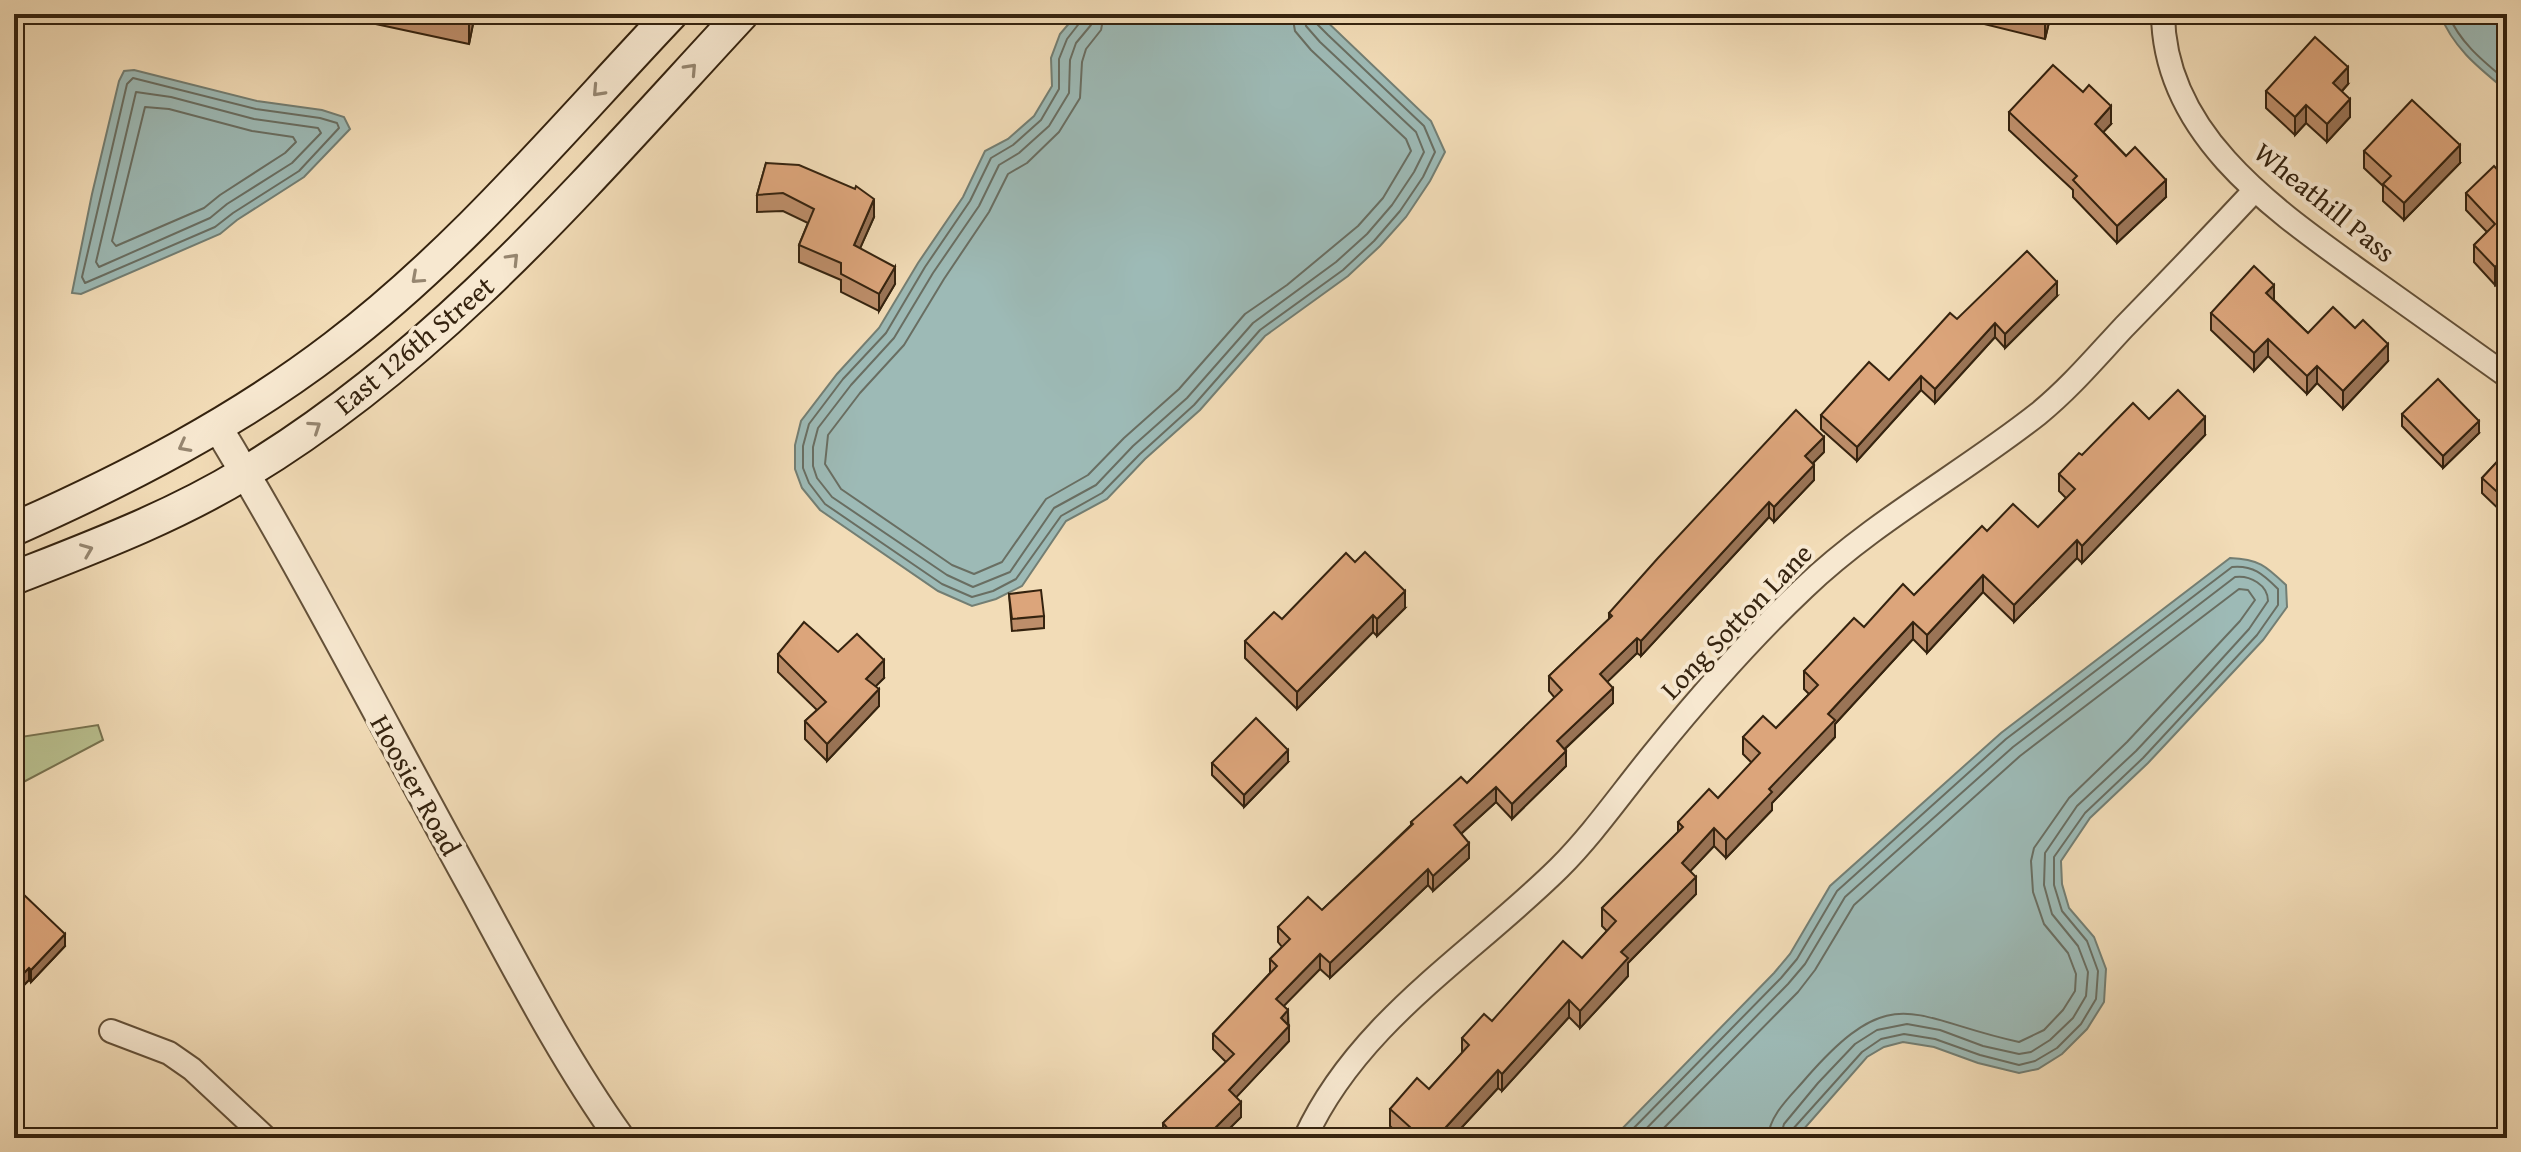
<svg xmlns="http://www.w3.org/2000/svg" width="2521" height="1152" viewBox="0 0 2521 1152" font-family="'Gentium Book Plus',serif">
	<rect width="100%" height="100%" fill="#f2dcb7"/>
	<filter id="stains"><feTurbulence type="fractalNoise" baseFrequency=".0025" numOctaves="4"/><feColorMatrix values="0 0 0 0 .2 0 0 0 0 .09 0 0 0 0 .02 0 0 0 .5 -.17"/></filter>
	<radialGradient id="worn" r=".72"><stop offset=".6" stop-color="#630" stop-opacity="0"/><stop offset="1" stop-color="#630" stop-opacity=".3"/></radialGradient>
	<path fill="#b9c08f" stroke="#77724f" stroke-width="2" d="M98,725L103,740L14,787V738Z"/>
	<g fill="#9dbab6" stroke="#737e73" stroke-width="2">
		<path d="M1077,14H1319L1431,121L1445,152L1430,181L1406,217L1380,246L1348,276L1265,336L1200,410L1145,459L1107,499L1066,521L1022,586L996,599L972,606L938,591L820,510L802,488L795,469V445L801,421L837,374L879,328L918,263L963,197L985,151L1008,139L1034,116L1052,86L1051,58L1060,34Z"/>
		<path d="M2440,14H2507V91C2479,68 2453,48 2440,14Z"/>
		<path d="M134,70L257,101L322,110L344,117L350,129L304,177L237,220L220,234L81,294L72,293L92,194L119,81L124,71Z"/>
		<path d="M2230,558C2259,559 2266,566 2286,585L2287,607L2263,640L2148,763L2090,818L2061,861L2062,884L2069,908L2094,937L2106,969L2104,1002L2087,1029L2062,1054L2038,1069L2019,1073L1978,1063L1934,1047L1903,1042L1884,1047L1867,1057L1796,1138H1613L1774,973L1790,954L1830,886L2001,733Z"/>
	</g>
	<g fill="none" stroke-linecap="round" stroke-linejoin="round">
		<g stroke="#696e62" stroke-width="2">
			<path d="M1082,14L1081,21L1067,39L1059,59V89L1041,120L1013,145L991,158L970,201L925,267L886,333L843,379L809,424L803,446V468L809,483L825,504L942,584L972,597L993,591L1016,579L1061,516L1102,493L1140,454L1194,405L1260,330L1343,270L1374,241L1400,211L1423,177L1435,152L1424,126L1328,35L1315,22L1314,14"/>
			<path d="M1092,14L1091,25L1076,43L1070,60L1069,93L1049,126L1019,153L999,165L979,206L933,273L894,338L851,385L818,428L813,447V466L817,478L832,497L947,575L973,587L1010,572L1054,508L1096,485L1133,446L1187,398L1253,323L1336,262L1367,234L1392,205L1414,172L1424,152L1416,132L1320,42L1306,26L1304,14"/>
			<path d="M1104,14L1101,30L1086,49L1082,62L1080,98L1059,132L1027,163L1008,174L989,212L944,279L904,345L860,393L828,435L825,464L841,489L952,565L974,574L1002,562L1046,499L1088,475L1124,438L1179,389L1245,314L1287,285L1358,226L1383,198L1411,151L1406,139L1311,50L1295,31L1292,14"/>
			<path d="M2448,14C2460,43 2483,61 2507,81"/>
			<path d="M133,78L256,109L320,118L337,123L339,128L299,171L233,213L215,227L85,283L82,277L127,84Z"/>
			<path d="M136,92L171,97L254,119L318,128L321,133L292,163L227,204L210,218L99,267L96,262Z"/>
			<path d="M145,107L169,109L252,131L293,137L296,142L285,153L220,195L204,208L116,246L112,241Z"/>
			<path d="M1624,1138L1781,978L1797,959L1837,891L2006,739L2232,567C2253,565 2263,574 2278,589V605L2257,635L2143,758L2085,813L2054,857V885L2062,911L2087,941L2098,971L2096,999L2081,1024L2057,1048L2035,1061L2019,1065L1980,1055L1935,1039L1904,1034L1881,1039L1862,1052L1792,1130L1790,1138"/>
			<path d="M1637,1138L1788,984L1805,964L1845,897L2013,747L2235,577C2250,575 2268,585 2268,601L2249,629L2199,684L2136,751L2077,806L2045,853L2044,885L2052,914L2078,946L2088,972L2086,996L2073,1018L2050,1040L2031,1052L2019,1054L1983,1046L1940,1030L1907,1024L1877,1030L1855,1044L1818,1083L1784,1124L1780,1138"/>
			<path d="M1654,1138L1798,992L1815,970L1854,905L2020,756L2239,589L2248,590L2255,600L2240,621L2127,742L2069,798L2034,848L2031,861L2033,892L2044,924L2068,953L2076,974L2075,991L2063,1010L2044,1030L2019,1042C1912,1019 1894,978 1807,1077C1793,1094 1769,1114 1768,1138"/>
		</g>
		<defs>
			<g id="minor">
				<path d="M2163,14C2164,137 2278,212 2368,277C2414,310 2461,343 2507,376"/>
				<path d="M111,1031L169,1053L192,1069L266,1138"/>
				<path d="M1305,1138C1358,1022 1471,955 1559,868C1594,833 1622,792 1654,753C1701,695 1750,639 1804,588C1874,521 1962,474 2038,414C2070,388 2096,357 2124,327C2168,282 2212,236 2255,190"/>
			</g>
			<path id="tertiary" d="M218,428C310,580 390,738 476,893C521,976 565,1061 620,1138"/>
			<g id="secondary">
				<path d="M14,529C127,479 237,422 335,347C460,252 563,128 671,14"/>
				<path d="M14,578C93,547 173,517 245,473C441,355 588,180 742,14"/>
			</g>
		</defs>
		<use href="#minor" stroke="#645139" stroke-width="26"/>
		<use href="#tertiary" stroke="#645139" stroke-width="32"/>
		<use href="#secondary" stroke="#35230f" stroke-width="36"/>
		<use href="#minor" stroke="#f7e8d0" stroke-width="22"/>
		<use href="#tertiary" stroke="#f7e8d0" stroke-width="28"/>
		<use href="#secondary" stroke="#f7e8d0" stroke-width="32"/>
	</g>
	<g fill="#bd8e6a" stroke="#35230f" stroke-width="2">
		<path d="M329,14H475L469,44Z"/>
		<path d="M1984,14H2051L2045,39L1984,24Z"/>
		<path d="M2265,14H2300L2298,22Z"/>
		<path d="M2348,84L2342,91L2350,117L2327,142L2306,123L2295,135L2266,108V91Z"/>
		<path d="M2009,112L2111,124L2103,132L2166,197L2117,243L2073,197V190L2009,130Z"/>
		<path d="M2364,151L2460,163L2404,220L2383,201V186L2364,168Z"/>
		<path d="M766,163L874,217L860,248L895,284L879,311L841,292V280L799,262V245L808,223L783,211L757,212V195Z"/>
		<path d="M2507,180L2495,285L2474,262V245L2487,232L2466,210V193Z"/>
		<path d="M2057,296L2005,348L1995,337L1935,403L1921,390L1857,461L1821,429V415L1889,380L1957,319Z"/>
		<path d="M2274,300L2308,333L2388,361L2343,409L2317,383L2307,394L2268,356L2254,371L2211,330V313Z"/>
		<path d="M2402,414L2479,433L2443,468L2402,426Z"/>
		<path d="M2149,419L2205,435L2082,563L2077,558L2014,622L1983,592L1927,653L1913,639L1835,724V737L1772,803V810L1726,858L1714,846L1690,871L1696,894L1628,963V976L1580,1028L1569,1017L1502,1091L1498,1088L1452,1138H1402L1390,1126V1109L1429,1089L1462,1053V1038L1492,1021L1582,958L1607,931L1602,926V908L1678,832V822L1718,798L1752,763L1743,754V737L1776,728L1809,694L1804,689V671L1864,627L1914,595L1987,531L2038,527L2066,498L2059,491V474L2082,455Z"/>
		<path d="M2507,451V517L2482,493V478Z"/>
		<path d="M1824,452L1812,464L1814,480L1774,522L1769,517L1641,656L1637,653L1607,682L1613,703L1565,749L1566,766L1512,819L1496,802L1461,834L1469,858L1433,891L1428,885L1330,978L1320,969L1283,1006L1288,1010L1289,1041L1236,1097L1241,1117L1224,1134L1163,1136V1123L1226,1062L1213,1049V1034L1270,973V959L1282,947L1278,942V927L1322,910L1411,825V822L1467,783L1555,698L1549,691V676L1609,619V613Z"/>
		<path d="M1009,594L1044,616V628L1012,631Z"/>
		<path d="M1405,608L1377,636L1373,632L1297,709L1245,658V641L1282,619Z"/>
		<path d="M838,652L884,678L875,686L879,706L827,761L805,739V721L817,710L778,672V654Z"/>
		<path d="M1288,762L1244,807L1212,775V763Z"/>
		<path d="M14,900L65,946L31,982L29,980L20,989L14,983Z"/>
	</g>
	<g fill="#9a7456" stroke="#35230f" stroke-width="2">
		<path d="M470,14H475L469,44V22Z"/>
		<path d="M2047,14H2051L2045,39V21Z"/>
		<path d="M2348,67V84L2333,101V83Z"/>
		<path d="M2350,99V117L2327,142V124Z"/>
		<path d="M2306,105V123L2295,135V117Z"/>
		<path d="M2111,106V124L2095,141V124Z"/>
		<path d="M2460,145V163L2404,220V203Z"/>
		<path d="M2166,180V197L2117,243V226Z"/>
		<path d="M874,199V217L854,262V245Z"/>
		<path d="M2507,256V274L2495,285V267Z"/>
		<path d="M895,267V284L879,311V294Z"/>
		<path d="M2057,282V296L2005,348V334Z"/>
		<path d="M2274,285V302L2266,293Z"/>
		<path d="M1995,323V337L1935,403V389Z"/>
		<path d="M2268,339V356L2254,371V353Z"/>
		<path d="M2388,344V361L2343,409V391Z"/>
		<path d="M2317,366V383L2307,394V376Z"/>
		<path d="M1921,376V390L1857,461V447Z"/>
		<path d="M2205,417V435L2082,563V546Z"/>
		<path d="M2479,421V433L2443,468V456Z"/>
		<path d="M1824,437V452L1805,471V456Z"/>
		<path d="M1814,465V480L1774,522V507Z"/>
		<path d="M1769,502V517L1641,656V641Z"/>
		<path d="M2077,540V558L2014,622V605Z"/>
		<path d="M1983,575V592L1927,653V635Z"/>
		<path d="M1405,591V608L1377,636V619Z"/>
		<path d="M1373,615V632L1297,709V692Z"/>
		<path d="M1913,622V639L1835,724V737L1772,803V810L1726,858V840L1769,789L1828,714Z"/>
		<path d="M1637,638V653L1600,689V674Z"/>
		<path d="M884,660V678L866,696V679Z"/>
		<path d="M1613,688V703L1557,756V741Z"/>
		<path d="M879,689V706L827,761V744Z"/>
		<path d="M1288,750V762L1244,807V795Z"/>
		<path d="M1566,751V766L1512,819V804Z"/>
		<path d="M1496,787V802L1454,840V825Z"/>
		<path d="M1714,828V846L1682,880V863Z"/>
		<path d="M1469,843V858L1433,891V876Z"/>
		<path d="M1428,869V885L1330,978V963Z"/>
		<path d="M1696,877V894L1628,963V976L1580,1028V1011L1621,952Z"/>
		<path d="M65,934V946L31,982V970Z"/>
		<path d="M1320,954V969L1276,1014V999Z"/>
		<path d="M29,968V980L20,989V977Z"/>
		<path d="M1569,1000V1017L1502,1091V1074Z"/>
		<path d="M1288,1010V1025L1281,1018Z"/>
		<path d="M1289,1026V1041L1229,1105V1090Z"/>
		<path d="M1498,1070V1088L1452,1138H1436Z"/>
		<path d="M1241,1102V1117L1220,1138L1216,1127Z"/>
	</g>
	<g fill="#dca57b" stroke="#35230f" stroke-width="2">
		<path d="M434,14H470L469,22Z"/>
		<path d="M2016,14H2047L2045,21Z"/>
		<path d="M2315,37L2348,67L2333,83L2350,99L2327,124L2306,105L2295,117L2266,91Z"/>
		<path d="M2053,65L2083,92L2089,85L2111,106L2095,124L2126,156L2135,147L2166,180L2117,226L2073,180L2077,176L2009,112Z"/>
		<path d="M2412,100L2460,145L2404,203L2383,184L2391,176L2364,151Z"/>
		<path d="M766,163L799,165L855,189L856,186L874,199L854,245L895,267L879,294L841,274V263L799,245L814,209L783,193L757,195Z"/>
		<path d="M2494,166L2507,180V256L2495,267L2474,245L2495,224L2466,193Z"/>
		<path d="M2027,251L2057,282L2005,334L1995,323L1935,389L1921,376L1857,447L1821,415L1869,362L1889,380L1950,313L1957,319Z"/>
		<path d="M2254,266L2274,285L2266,293L2308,333L2333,307L2355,328L2363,320L2388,344L2343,391L2317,366L2307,376L2268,339L2254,353L2211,313Z"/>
		<path d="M2438,379L2479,421L2443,456L2402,414Z"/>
		<path d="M2178,390L2205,417L2082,546L2077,540L2014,605L1983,575L1927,635L1913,622L1828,714L1835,720L1769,789L1772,792L1726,840L1714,828L1682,863L1696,877L1621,952L1628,958L1580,1011L1569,1000L1502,1074L1498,1070L1436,1138H1422L1390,1109L1417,1078L1429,1089L1469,1045L1462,1038L1484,1014L1492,1021L1563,941L1582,958L1616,921L1602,908L1683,827L1678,822L1709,789L1718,798L1760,753L1743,737L1763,716L1776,728L1818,685L1804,671L1854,618L1864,627L1903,584L1914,595L1982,526L1987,531L2013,504L2038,527L2075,489L2059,474L2079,453L2082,455L2133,403L2149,419Z"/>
		<path d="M1796,410L1824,437L1805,456L1814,465L1774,507L1769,502L1641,641L1637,638L1600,674L1613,688L1557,741L1566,751L1512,804L1496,787L1454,825L1469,843L1433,876L1428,869L1330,963L1320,954L1276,999L1288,1010L1281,1018L1289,1026L1229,1090L1241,1102L1216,1127L1227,1138H1162L1169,1130L1163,1123L1234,1054L1213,1034L1277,966L1270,959L1290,939L1278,927L1308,897L1322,910L1413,824L1411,822L1461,777L1467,783L1562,690L1549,676L1612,616L1609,613L1658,558Z"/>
		<path d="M2507,451V501L2482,478Z"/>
		<path d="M1365,552L1405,591L1377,619L1373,615L1297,692L1245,641L1274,612L1282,619L1346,553L1355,562Z"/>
		<path d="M1041,590L1044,616L1012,619L1009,594Z"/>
		<path d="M804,622L838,652L857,634L884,660L866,679L879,689L827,744L805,721L826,702L778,654Z"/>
		<path d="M1256,718L1288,750L1244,795L1212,763Z"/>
		<path d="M21,892L65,934L31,970L29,968L20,977L14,971V900Z"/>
	</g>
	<defs><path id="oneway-chevron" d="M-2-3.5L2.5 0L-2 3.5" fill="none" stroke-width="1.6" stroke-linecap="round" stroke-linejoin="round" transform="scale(2)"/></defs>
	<g stroke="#968670">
		<use href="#oneway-chevron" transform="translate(691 69) rotate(-47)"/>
		<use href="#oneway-chevron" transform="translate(598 91) rotate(133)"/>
		<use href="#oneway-chevron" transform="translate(513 259) rotate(-46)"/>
		<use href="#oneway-chevron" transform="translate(417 278) rotate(138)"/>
		<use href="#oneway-chevron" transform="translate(315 427) rotate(-34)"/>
		<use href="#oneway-chevron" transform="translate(184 446) rotate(152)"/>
		<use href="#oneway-chevron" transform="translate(87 550) rotate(-22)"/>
	</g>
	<g text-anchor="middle" stroke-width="8" stroke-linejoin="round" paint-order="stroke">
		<g font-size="28" fill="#35230f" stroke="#f7e8d0">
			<text transform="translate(2325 202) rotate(39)" y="10">Wheathill Pass</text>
			<text transform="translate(414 345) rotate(-40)" y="10">East 126th Street</text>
			<text transform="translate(1736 621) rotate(-46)" y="10">Long Sotton Lane</text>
			<text transform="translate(416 785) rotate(61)" y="10">Hoosier Road</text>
		</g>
	</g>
	<rect width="2521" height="1152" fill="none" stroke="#f2dcb7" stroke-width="48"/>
	<rect x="16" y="16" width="2489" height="1120" fill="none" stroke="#35230f" stroke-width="4"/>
	<rect x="24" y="24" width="2473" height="1104" fill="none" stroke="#35230f" stroke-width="2"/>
	<rect width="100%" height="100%" filter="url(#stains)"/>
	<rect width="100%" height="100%" fill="url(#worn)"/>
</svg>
